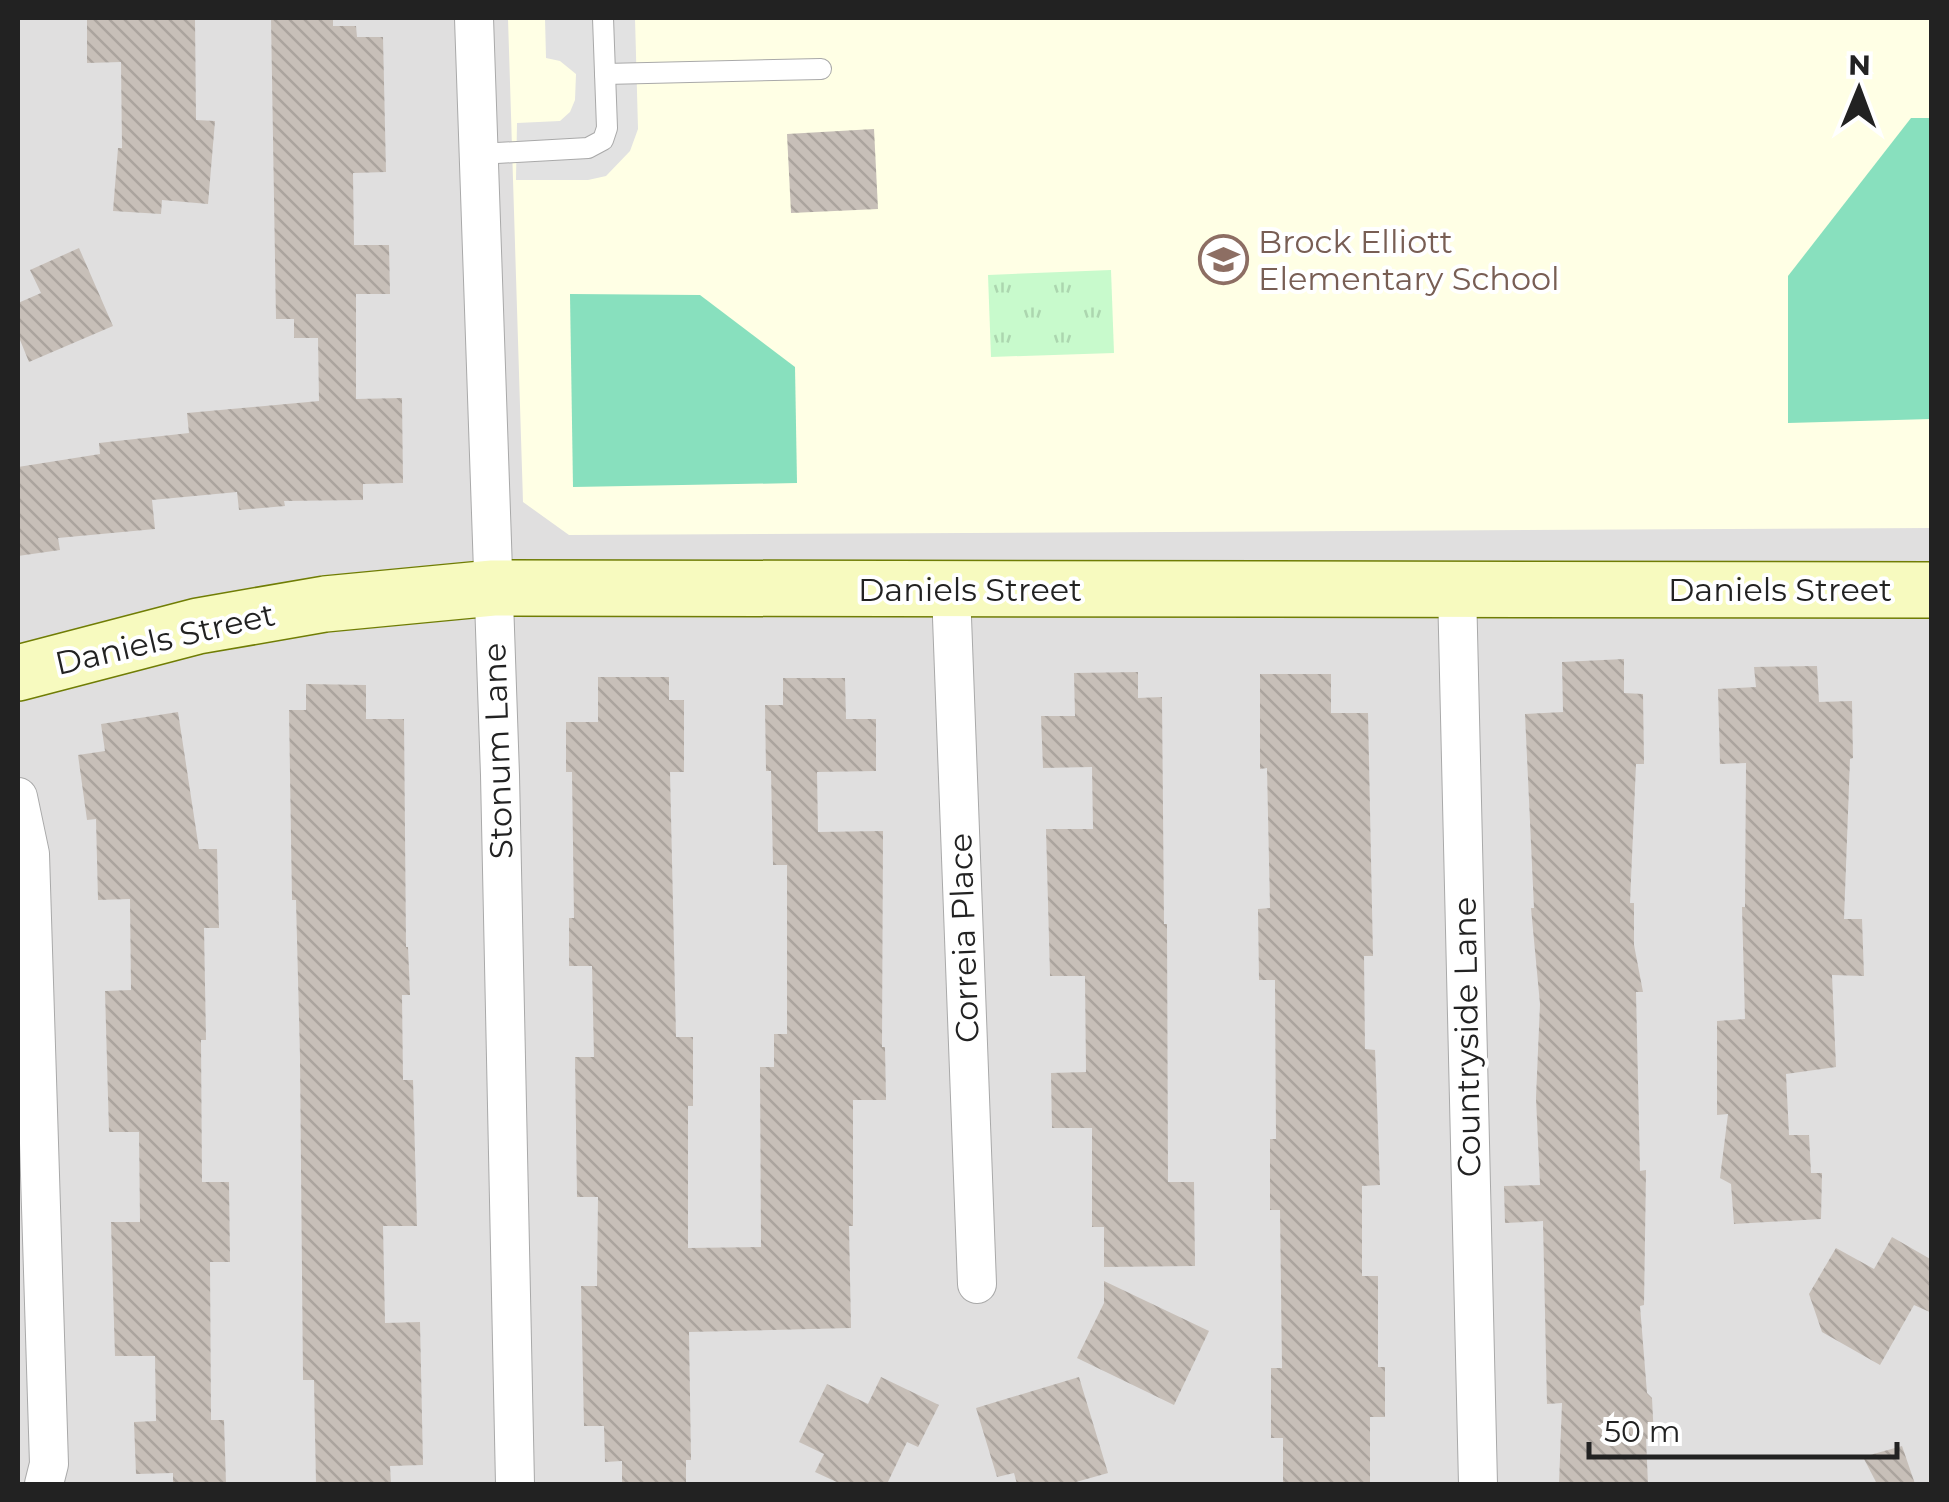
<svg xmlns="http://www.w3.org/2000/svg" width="1949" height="1502" viewBox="0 0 1949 1502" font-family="Montserrat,sans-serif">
	<defs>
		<pattern id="park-tufts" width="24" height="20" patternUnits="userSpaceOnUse" patternTransform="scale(2.5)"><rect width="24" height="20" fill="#c8facc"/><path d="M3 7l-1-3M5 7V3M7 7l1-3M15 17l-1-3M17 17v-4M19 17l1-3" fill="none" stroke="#acd6af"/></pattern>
		<pattern id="building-back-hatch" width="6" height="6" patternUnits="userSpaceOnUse" patternTransform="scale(2.5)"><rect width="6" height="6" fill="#c7bfb8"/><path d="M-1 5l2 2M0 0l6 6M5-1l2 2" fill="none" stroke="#aba49e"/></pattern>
	</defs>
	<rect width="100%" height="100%" fill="#f2efe9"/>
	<rect fill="#e0dfdf" x="18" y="18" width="1913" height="1466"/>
	<path fill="#ffffe5" d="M508,18H1931V528L569,535L523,502Z"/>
	<path fill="url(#park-tufts)" d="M1111,270L1114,353L991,357L988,275Z"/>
	<g fill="#88e0be">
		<path d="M1911,118H1931V419L1788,423V276Z"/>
		<path d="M570,294L700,295L795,367L797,483L573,487Z"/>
	</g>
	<path fill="#e2e2e2" d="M545,18H635L638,129L630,151L606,176L588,180H516L517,123L560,121L570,112L575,100L576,74L560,61L546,58Z"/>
	<g fill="url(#building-back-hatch)">
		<path d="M87,18H195L196,120L215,121L208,204L162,200L161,214L113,211L118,148H122L121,62L87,63Z"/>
		<path d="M271,18H333V26H356L357,37H383L386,172L353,173L354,245H389L390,294H356V399L402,398L403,483L363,484V500L284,501L285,506L239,510L237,492L152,500L155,529L58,538L60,550L18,556V467L100,454L99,443L189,433L187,413L319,401L318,338H294V319H276Z"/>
		<path d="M874,129L878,209L791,213L787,134Z"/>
		<path d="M79,248L113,326L29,362L18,335V303L41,293L30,270Z"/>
		<path d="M1624,659V693L1643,694L1644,764H1636L1630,903H1634V945L1643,992H1636L1640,1171L1646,1170L1644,1305L1640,1306L1647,1393L1652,1398L1654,1439H1646L1648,1484H1559L1562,1403L1547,1404L1543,1221L1505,1223L1504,1186L1540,1185L1536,1098L1540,1004L1531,908H1534L1525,714L1563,712L1562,662Z"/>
		<path d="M1817,666L1819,702L1852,701L1853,758L1850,759L1844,919H1862L1864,976L1832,975L1836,1067L1786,1074L1789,1135H1809L1811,1173H1822L1821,1219L1734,1224L1731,1184L1720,1178L1728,1114L1717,1115V1021L1745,1019L1742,907H1745L1746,763L1720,764L1718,689L1756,687L1754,667Z"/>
		<path d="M1138,672V698L1162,697L1164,924H1167L1168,1182H1194L1195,1266L1104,1267V1227H1092V1128H1052L1051,1073L1086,1072L1085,976H1050L1046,829H1093L1092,767L1043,768L1041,716H1075L1074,673Z"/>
		<path d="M1260,674H1331V713H1368L1373,956H1364L1365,1049L1375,1050L1380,1185L1362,1186V1276H1378V1367H1385V1417H1370V1484H1283V1438H1271V1368H1282L1280,1210H1270V1139H1276L1275,980H1259L1258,909L1270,908L1267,768L1260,769Z"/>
		<path d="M598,677H669V700H684V772H670L676,1037H693V1106H688V1248L761,1247L760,1067H774V1034H787V865H773L771,771H766L765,705H783V678H845L846,719H876V771L817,772L818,832L883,831L882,1047H885L886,1100H853V1226H849L851,1328L689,1332L691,1460H686V1484H622V1461L605,1462L604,1426H584L581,1286H597L598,1197H577L575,1057H594L592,966H569V918H574L572,772H566V722H598Z"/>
		<path d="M306,684L366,685V719H404L406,947H408L410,995H402L403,1080H413L417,1226H383L385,1323L420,1322L423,1465L390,1466L391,1484H316L314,1380H303L300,1057L296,900H292L289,710H306Z"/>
		<path d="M178,712L199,849H217L219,928H204L206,1040H201L202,1182H229L230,1262H210L211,1420H224L226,1484H173V1473L136,1474L134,1422L156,1421L155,1356H115L111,1222H140L139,1132H109L105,991L131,990L130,899L98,900L96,819L87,820L78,755L105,751L101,724Z"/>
		<path d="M1892,1237L1932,1260V1313L1914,1305L1880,1365L1822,1332L1809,1294L1836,1248L1874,1269Z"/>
		<path d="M1104,1281L1209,1331L1174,1405L1077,1358L1104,1303Z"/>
		<path d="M881,1377L939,1405L918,1447L907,1442L887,1484H841L815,1472L824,1454L799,1442L827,1384L868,1404Z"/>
		<path d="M1079,1377L1108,1473L1069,1484H1017L1014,1473L997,1477L976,1408Z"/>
		<path d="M1902,1446L1915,1484H1877L1863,1457Z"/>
	</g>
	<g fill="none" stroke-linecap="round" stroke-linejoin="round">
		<defs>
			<g id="lane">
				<path d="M605,74L821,69"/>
				<path d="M479,154L588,148L603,140L607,128L603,18"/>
			</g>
			<g id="street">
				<path d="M474,18L500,775L515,1484"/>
				<path d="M1457,589L1478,1484"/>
				<path d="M951,591L977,1284"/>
				<path d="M18,797L30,854L49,1464L44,1484"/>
			</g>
			<path id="secondary" d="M18,673L198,626L325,604L493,588L1932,590"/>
		</defs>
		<use href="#lane" stroke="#a9a9a9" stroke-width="22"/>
		<use href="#street" stroke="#a9a9a9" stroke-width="40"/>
		<use href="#secondary" stroke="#707d05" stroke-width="58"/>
		<use href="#lane" stroke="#fff" stroke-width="20"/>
		<use href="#street" stroke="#fff" stroke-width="38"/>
		<use href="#secondary" stroke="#f7fabf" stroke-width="55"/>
	</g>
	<defs>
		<symbol id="school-ring" viewBox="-11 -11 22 22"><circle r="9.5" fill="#fff" stroke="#8d6e63" stroke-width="1.5"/><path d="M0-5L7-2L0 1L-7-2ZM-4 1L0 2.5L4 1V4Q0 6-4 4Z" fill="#8d6e63"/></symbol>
	</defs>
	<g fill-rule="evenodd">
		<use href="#school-ring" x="1196" y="232" width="55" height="55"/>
	</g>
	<g text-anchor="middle" stroke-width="8" stroke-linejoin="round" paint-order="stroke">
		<g font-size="32" fill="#785e54" stroke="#fff" text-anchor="start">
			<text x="1258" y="253">Brock Elliott<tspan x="1258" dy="37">Elementary School</tspan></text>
		</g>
		<g font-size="32" fill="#222" stroke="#fff">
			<text x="970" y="601">Daniels Street</text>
			<text x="1780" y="601">Daniels Street</text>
			<text transform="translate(165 639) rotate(-13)" y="11">Daniels Street</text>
			<text transform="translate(498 751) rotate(-92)" y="11">Stonum Lane</text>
			<text transform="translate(964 938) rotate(-92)" y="11">Correia Place</text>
			<text transform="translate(1467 1037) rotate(-91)" y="11">Countryside Lane</text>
		</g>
	</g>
	<rect width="1949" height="1502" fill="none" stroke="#222222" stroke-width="40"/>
	<g transform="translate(1859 90) rotate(1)" stroke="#ffffff" stroke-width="8" paint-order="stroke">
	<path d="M0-8L18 38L0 25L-18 38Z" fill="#222222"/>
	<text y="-15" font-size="28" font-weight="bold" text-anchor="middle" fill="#222222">N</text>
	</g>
	<path d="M1589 1442v15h308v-15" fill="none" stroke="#222222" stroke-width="5"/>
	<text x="1604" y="1442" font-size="30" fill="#222222" stroke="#ffffff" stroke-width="8" paint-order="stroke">50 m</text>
</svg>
